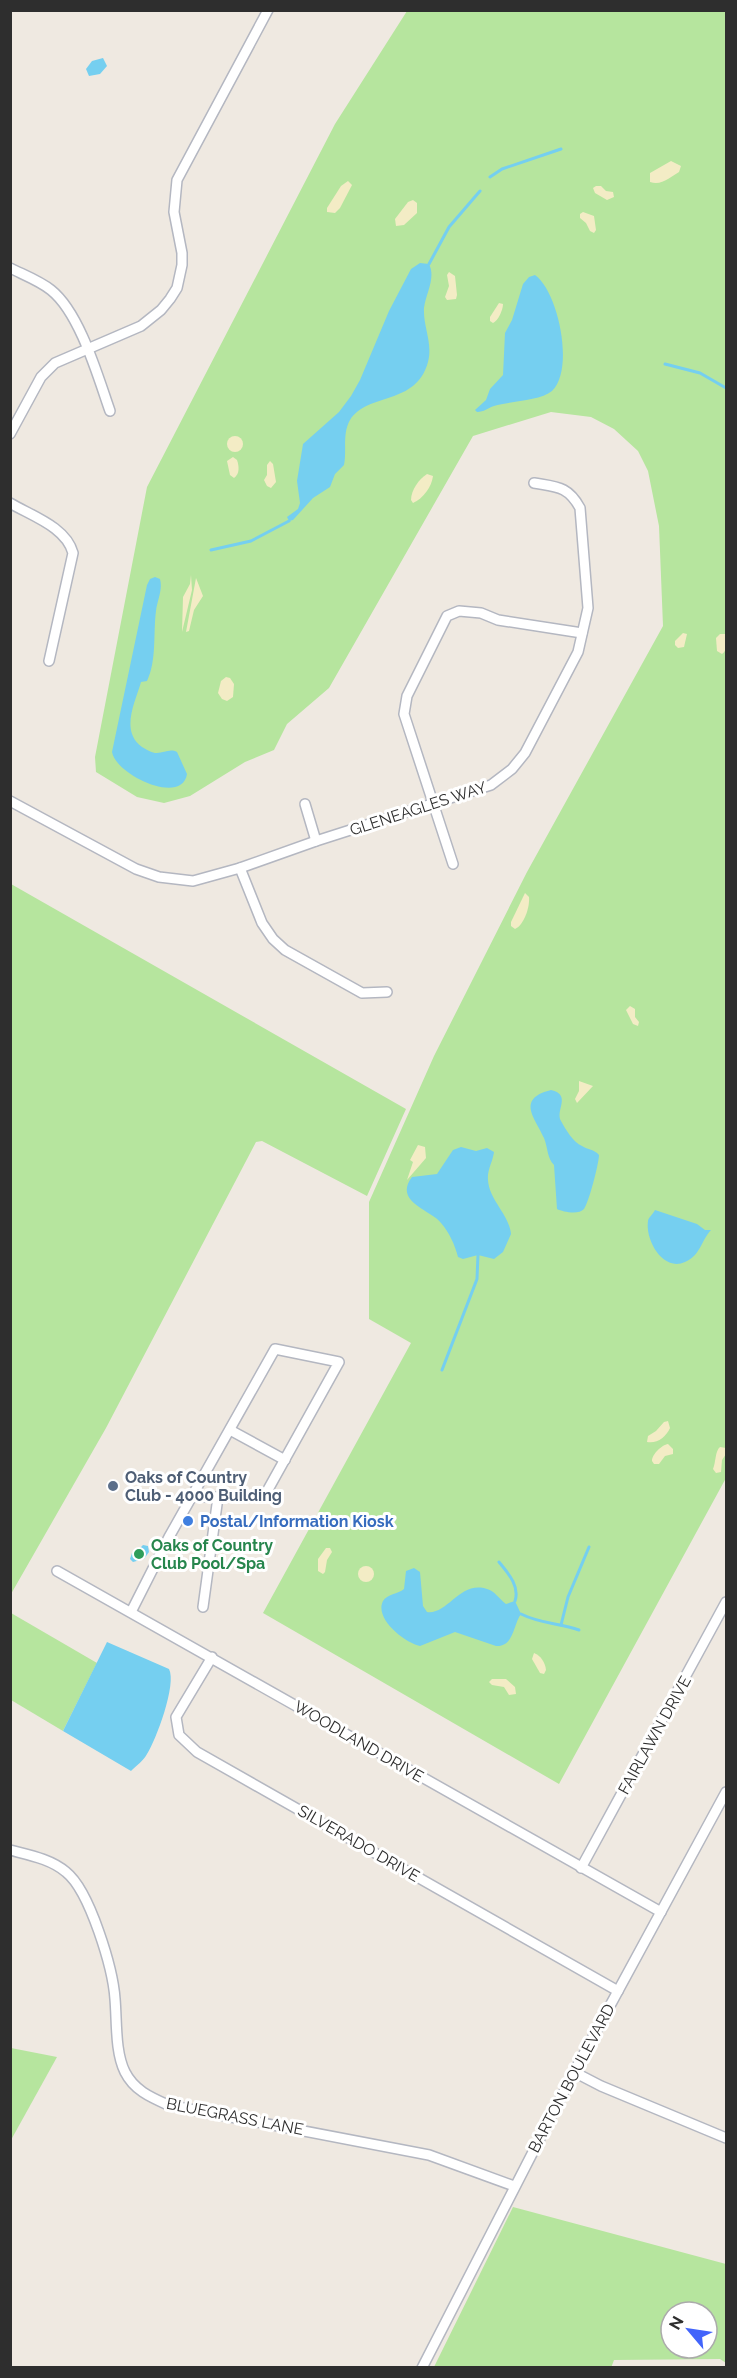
<svg xmlns="http://www.w3.org/2000/svg" width="737" height="2378" viewBox="0 0 737 2378" font-family="Raleway,sans-serif">
	<rect width="100%" height="100%" fill="#efe9e1"/>
	<g fill="#b6e59e" fill-rule="evenodd">
		<path d="M407,11H726V1478L559,1784L263,1613L411,1343L369,1319V1202L434,1056L527,872L663,626L659,526L648,471L638,451L614,429L591,417L551,412L473,436L329,688L287,724L274,750L245,762L190,796L164,803L137,797L96,772L95,757L147,487L335,124Z"/>
		<path d="M11,884L406,1109L367,1196L262,1141L256,1142L106,1428L11,1594Z"/>
		<path d="M11,1613L97,1663L63,1731L11,1700Z"/>
		<path d="M11,2048L57,2057L11,2140L10,2048Z"/>
		<path d="M513,2207L726,2264V2363L720,2359L614,2360L611,2368L434,2367ZM671,2312H707V2348H671Z"/>
	</g>
	<g fill="#f3ecc5">
		<path d="M671,161L681,166L679,172C670,177 662,186 650,182V173Z"/>
		<path d="M348,181L352,185L340,208L335,213L327,212V208L341,186Z"/>
		<path d="M596,186H601L606,191L613,192L614,197L607,200L595,193L593,188Z"/>
		<path d="M413,200L417,203V213L404,225L396,226L395,219L408,202Z"/>
		<path d="M583,212L594,216L596,230L594,233L590,231L586,223L580,218V214Z"/>
		<path d="M449,272L455,276L457,295L456,299L447,300L445,297L449,286L447,275Z"/>
		<path d="M499,303L503,304C503,310 498,321 493,323L490,321V317Z"/>
		<circle cx="235" cy="444" r="8"/>
		<path d="M233,457L237,460C239,466 240,474 234,478L230,475L227,461Z"/>
		<path d="M270,461L273,464L276,482L271,488L267,486L264,480L267,475V465Z"/>
		<path d="M427,474L433,476C432,486 423,499 413,503L411,500C411,490 419,479 427,474Z"/>
		<path d="M191,575L192,590L182,632L183,597L190,584Z"/>
		<path d="M196,578L203,596L194,610L189,631L186,632Z"/>
		<path d="M683,633L687,634L684,647L678,648L675,645V641Z"/>
		<path d="M720,634H725C728,640 728,650 722,654L717,651L716,638Z"/>
		<path d="M226,677L230,678L234,684L233,697L227,701L222,699L218,693L221,681Z"/>
		<path d="M525,893L529,897C530,907 524,925 515,929L511,926V922Z"/>
		<path d="M630,1006L635,1009V1017L639,1022L638,1026L633,1024L626,1010Z"/>
		<path d="M579,1081L593,1086L577,1103L575,1099L579,1091Z"/>
		<path d="M418,1145L425,1147L426,1158L407,1180L413,1162L410,1160Z"/>
		<path d="M668,1421L670,1428C666,1437 657,1444 647,1442L648,1436L656,1431L664,1422Z"/>
		<path d="M668,1444L673,1449V1454L665,1456L659,1464H654L652,1461C652,1454 662,1445 668,1444Z"/>
		<path d="M720,1447L726,1448V1454L722,1460L721,1472L716,1473L713,1469C716,1462 715,1451 720,1447Z"/>
		<path d="M326,1548H330L332,1552L327,1560L325,1572L323,1574L318,1571V1559Z"/>
		<circle cx="366" cy="1574" r="8"/>
		<path d="M534,1653C541,1656 545,1662 546,1670L544,1674L540,1673L532,1659Z"/>
		<path d="M492,1679H506L515,1687L516,1694L509,1695L504,1687L492,1685L489,1682Z"/>
	</g>
	<g fill="#75cff0">
		<path d="M103,58L107,66L100,74L89,76L86,69L92,61Z"/>
		<path d="M420,263L429,264C436,278 426,293 424,308C423,327 433,343 428,362C416,406 368,392 350,420C342,434 347,451 344,465L335,474L330,487L313,498L293,520L289,521L287,517L298,509L300,503L297,481L303,444L339,412L351,396L360,380L389,311L411,269Z"/>
		<path d="M535,275C558,291 575,369 552,391C540,401 510,401 494,406C488,408 484,412 477,412L475,410L486,400L490,389L503,375L505,333L512,320L523,284L529,277Z"/>
		<path d="M155,577L160,579C163,590 157,601 156,611C153,634 157,660 147,681L141,682C135,703 120,731 142,747C146,749 150,752 155,753C163,754 169,748 177,752L187,774C182,806 116,775 112,752L147,585L150,579Z"/>
		<path d="M551,1090C572,1095 555,1110 561,1121C566,1130 573,1142 582,1146C588,1150 594,1149 599,1155C599,1163 589,1202 584,1209C579,1215 563,1212 557,1209L554,1165C547,1158 548,1148 544,1138C536,1119 515,1099 551,1090Z"/>
		<path d="M461,1147L476,1151L487,1148L494,1152C493,1161 487,1170 488,1180C489,1200 509,1214 511,1234L503,1252L494,1259L478,1255L463,1259L458,1257C455,1245 449,1232 441,1223C431,1210 393,1202 412,1177L437,1174L453,1150Z"/>
		<path d="M655,1210L697,1224L705,1230H711C701,1241 700,1256 685,1262C663,1272 645,1240 648,1221C648,1218 653,1214 655,1210Z"/>
		<path d="M143,1545L148,1546L149,1552L144,1559L133,1562L130,1559L132,1553L136,1552Z"/>
		<path d="M414,1568L420,1572L423,1606L427,1612C448,1615 460,1580 487,1589C495,1591 499,1599 506,1604L515,1601L521,1614C513,1625 514,1647 496,1646L455,1632L420,1646C405,1643 374,1619 383,1601C387,1594 398,1594 404,1589L406,1571Z"/>
		<path d="M107,1642L169,1669C177,1684 156,1740 147,1754C144,1760 136,1766 131,1771L63,1731Z"/>
	</g>
	<g fill="none" stroke-linecap="round" stroke-linejoin="round">
		<g stroke="#75cff0" stroke-width="3">
			<path d="M490,177L502,169L561,149"/>
			<path d="M429,264L449,227L480,191"/>
			<path d="M665,364L700,373L726,388"/>
			<path d="M211,550L251,541L289,521"/>
			<path d="M442,1370L477,1279L478,1255"/>
			<path d="M499,1562C508,1573 520,1586 515,1601"/>
			<path d="M521,1614C541,1624 559,1623 579,1630"/>
			<path d="M561,1625L568,1597L589,1547"/>
		</g>
		<defs>
			<g id="street">
				<path d="M10,268C24,275 40,281 51,290C80,313 98,377 110,411"/>
				<path d="M10,434L41,377L55,363L141,326L161,310L170,299L177,288L182,265V253L174,212L177,180L268,10"/>
				<path d="M10,503C32,516 66,527 73,553L49,661"/>
				<path d="M10,801L136,869L159,877L193,881L240,868L316,841L491,785L512,769L525,753L578,652L588,608L580,508C568,486 557,487 534,483"/>
				<path d="M305,804L316,841"/>
				<path d="M453,864L404,714L407,696L447,616L459,611L481,613L498,620L582,633"/>
				<path d="M240,868L262,923L273,939L285,950L362,993L387,992"/>
				<path d="M230,1430L285,1460"/>
				<path d="M193,1497H218L203,1607"/>
				<path d="M57,1571L661,1912"/>
				<path d="M131,1612L169,1537L275,1349L339,1362L265,1495"/>
				<path d="M212,1657L176,1717L179,1735L197,1752L618,1991"/>
				<path d="M10,1850C29,1855 51,1859 66,1872C90,1891 113,1969 115,1999C117,2022 115,2052 125,2072C134,2090 150,2097 168,2105L429,2155L514,2186"/>
				<path d="M581,1868L726,1602"/>
				<path d="M574,2072L601,2086L726,2138"/>
				<path d="M422,2368L574,2072L726,1792"/>
			</g>
		</defs>
		<use href="#street" stroke="#b4b7c1" stroke-width="12"/>
		<use href="#street" stroke="#fff" stroke-width="9"/>
	</g>
	<circle fill="#5c6f8a" stroke="#fff" stroke-width="2" cx="113" cy="1486" r="6"/>
	<circle fill="#3f7fe0" stroke="#fff" stroke-width="2" cx="188" cy="1521" r="6"/>
	<circle fill="#2e9e5b" stroke="#fff" stroke-width="2" cx="139" cy="1554" r="6"/>
	<g text-anchor="middle" stroke-width="6" stroke-linejoin="round" paint-order="stroke">
		<g font-size="16" fill="#2e2e2e" stroke="#fff">
			<text transform="translate(418 808) rotate(-18)" y="6">GLENEAGLES WAY</text>
			<text transform="translate(654 1735) rotate(-61)" y="6">FAIRLAWN DRIVE</text>
			<text transform="translate(359 1741) rotate(30)" y="6">WOODLAND DRIVE</text>
			<text transform="translate(359 1843) rotate(30)" y="6">SILVERADO DRIVE</text>
			<text transform="translate(571 2078) rotate(-62)" y="6">BARTON BOULEVARD</text>
			<text transform="translate(235 2116) rotate(11)" y="6">BLUEGRASS LANE</text>
		</g>
		<g font-size="16" font-weight="bold" fill="#4e5e75" stroke="#fff" text-anchor="start">
			<text x="125" y="1483">Oaks of Country<tspan x="125" dy="18">Club - 4000 Building</tspan></text>
		</g>
		<g font-size="16" font-weight="bold" fill="#366cbe" stroke="#fff" text-anchor="start">
			<text x="200" y="1527">Postal/Information Kiosk</text>
		</g>
		<g font-size="16" font-weight="bold" fill="#27864d" stroke="#fff" text-anchor="start">
			<text x="151" y="1551">Oaks of Country<tspan x="151" dy="18">Club Pool/Spa</tspan></text>
		</g>
	</g>
	<rect width="737" height="2378" fill="none" stroke="#2e2e2e" stroke-width="24"/>
	<g transform="translate(689 2330) rotate(299)"><circle r="28" fill="#ffffff" stroke="#ababab" stroke-width="1.5"/>
	<path d="M0-4.5L10 22L0 15L-10 22Z" fill="#4264fb"/>
	<text y="-9" font-size="16" font-weight="bold" text-anchor="middle" fill="#2e2e2e">N</text>
	</g>
</svg>
